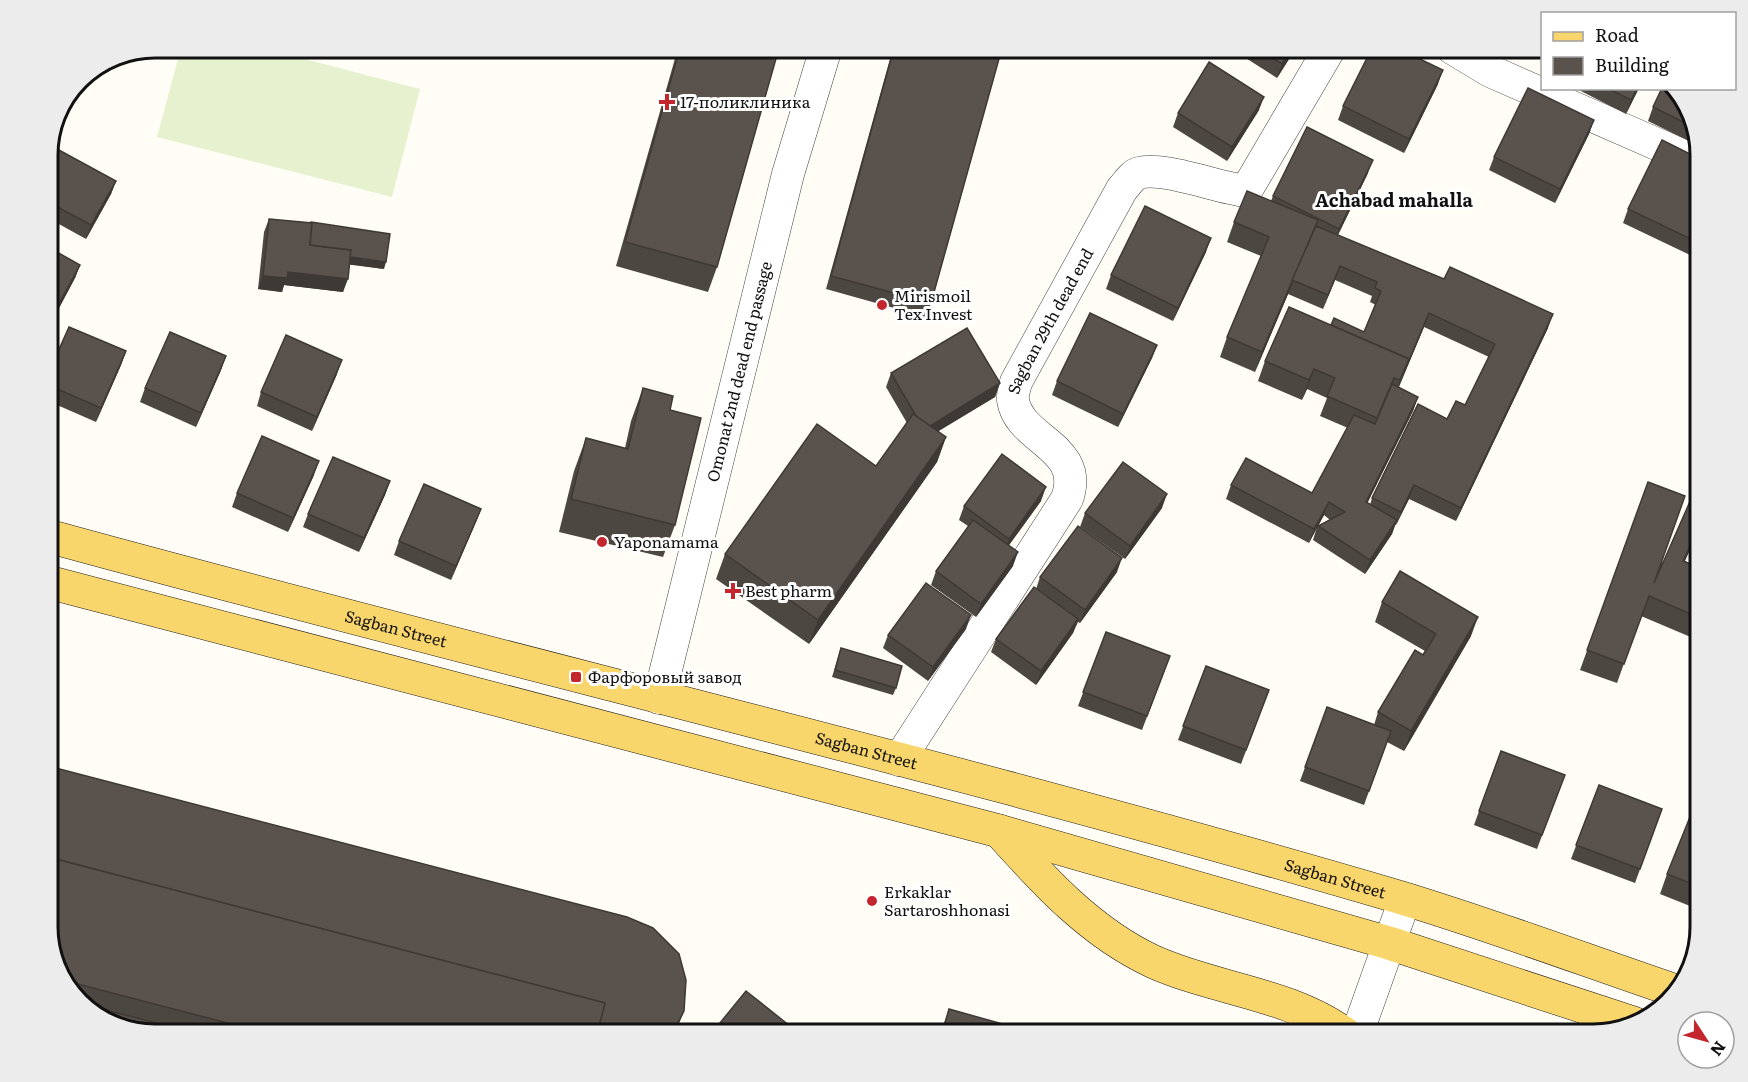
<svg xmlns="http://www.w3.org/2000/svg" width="1748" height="1082" viewBox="0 0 1748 1082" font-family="Literata,serif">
	<rect width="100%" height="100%" fill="#fffdf5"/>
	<path fill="#e6f2cf" d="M181,48H262L420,89L392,197L157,137Z"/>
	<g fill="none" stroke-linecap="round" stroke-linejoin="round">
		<defs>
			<g id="street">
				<path d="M1452,48L1490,71L1700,163"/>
				<path id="s1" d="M659,698L788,174L826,48"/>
				<path id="s2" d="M899,760L1067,499C1086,446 1019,441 1013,400C1012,395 1015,387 1016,382L1122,189C1127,184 1132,175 1139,173C1163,166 1218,188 1246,191L1330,48"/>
				<path d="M1357,1034L1405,899"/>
			</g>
			<g id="primary">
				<path id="s3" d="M48,536C499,660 954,766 1402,898C1494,926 1585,960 1676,991"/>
				<path d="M48,582L999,831L1389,943L1633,1023"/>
				<path d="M999,831C1044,881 1091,933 1154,962C1217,990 1288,993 1345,1034"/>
			</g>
		</defs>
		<use href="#street" stroke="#444" stroke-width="33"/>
		<use href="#primary" stroke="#222" stroke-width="34"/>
		<use href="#street" stroke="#fff" stroke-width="32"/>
		<use href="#primary" stroke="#f9d66b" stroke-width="33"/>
	</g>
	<g fill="#4d4742" fill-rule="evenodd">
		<path d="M678,48H779L717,267L708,292L616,266Z"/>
		<path d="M893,48H1002L931,303L926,317L826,289Z"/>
		<path d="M1230,48H1296L1277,78Z"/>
		<path d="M1438,84L1404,153L1338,120L1343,106Z"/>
		<path d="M1575,88H1639L1626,114Z"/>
		<path d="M1685,101L1699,146L1648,121L1653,107Z"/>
		<path d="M1259,110L1227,161L1173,127L1178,113Z"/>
		<path d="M1594,120L1589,134L1555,203L1489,170L1494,157Z"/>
		<path d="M1700,159V234L1690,255L1623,223L1628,209Z"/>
		<path d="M48,165L116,181L111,194L86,239L48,218Z"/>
		<path d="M1368,173L1338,235L1548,328L1456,521L1409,499L1396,525H1395L1392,534L1365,574L1313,540L1317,527L1309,543L1226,499L1231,485L1312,493L1348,428L1320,416L1327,398L1307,389L1302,400L1258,381L1265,361L1331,325L1364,332L1376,305L1370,302L1372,296L1335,280L1323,309L1288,294L1255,372L1220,357L1227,337L1261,256L1227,242L1234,222L1271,201L1273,196ZM1424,327L1489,357L1465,405L1447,419L1372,498L1370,505L1367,503L1413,411L1418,397L1399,387ZM1324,515L1330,520L1318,526Z"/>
		<path d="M269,219L384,269L350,264L343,292L284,285L282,292L258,289L264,232Z"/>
		<path d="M48,247L80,265L75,278L51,323L48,321Z"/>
		<path d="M1206,252L1173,321L1106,289L1111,275Z"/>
		<path d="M1157,345L1152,358L1118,427L1052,395L1057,381Z"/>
		<path d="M126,351L121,365L96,422L48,401V374Z"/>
		<path d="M226,356L221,370L196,427L140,402L145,388Z"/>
		<path d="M891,373L1000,383L995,397L938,431L946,437L937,462L809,644L716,579L725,554L876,466L907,423L886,387Z"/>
		<path d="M337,374L312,431L257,406L261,392Z"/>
		<path d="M643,388L675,525L663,557L559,532L574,471L586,438L625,448L631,421Z"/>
		<path d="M314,475L288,532L232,507L237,493Z"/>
		<path d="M390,481L385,495L359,552L303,527L308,514Z"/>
		<path d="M1648,482L1654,583L1700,527L1685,561L1700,568V641L1641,616L1617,683L1580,670Z"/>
		<path d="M1041,501L1009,545L1013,566L976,617L931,585L936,571L968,526L959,520L964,506Z"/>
		<path d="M1162,508L1125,559L1080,527L1085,513Z"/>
		<path d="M481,509L451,580L394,555L399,541Z"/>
		<path d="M1117,572L1080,623L1078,622L1073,633L1036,685L991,652L996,639L1036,589L1040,577Z"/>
		<path d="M1382,602L1471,636L1404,751L1387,742L1364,805L1300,781L1327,707L1374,725L1378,712L1425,651L1375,622Z"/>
		<path d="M966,629L928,681L883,648L888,635Z"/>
		<path d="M1106,632L1170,656L1142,730L1078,706Z"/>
		<path d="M841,648L896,688L893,695L832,677Z"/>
		<path d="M1206,666L1269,690L1241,764L1178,740Z"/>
		<path d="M1501,751L1565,775L1537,849L1474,825Z"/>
		<path d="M1599,785L1662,809L1635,883L1571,859Z"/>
		<path d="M1700,815V910L1660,894L1667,874Z"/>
		<path d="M48,934L675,1034H155L101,1019L63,981Z"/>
		<path d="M949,1009L1038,1034H940Z"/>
	</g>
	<g fill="#3f3936">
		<path d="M1292,48H1296L1277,78L1282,64Z"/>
		<path d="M1443,70L1438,84L1404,153L1409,139Z"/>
		<path d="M1637,88H1639L1626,114L1631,100Z"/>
		<path d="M1264,97L1259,110L1227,161L1232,147Z"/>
		<path d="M1594,120L1589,134L1555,203L1560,189Z"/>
		<path d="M1373,160L1368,173L1334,243L1339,229Z"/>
		<path d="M116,181L111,194L86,239L91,225Z"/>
		<path d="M1318,220L1311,240L1255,372L1262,352Z"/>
		<path d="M1700,231V234L1690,255L1695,241Z"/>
		<path d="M1211,238L1206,252L1173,321L1178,308Z"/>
		<path d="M308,252L386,262L384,269L305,259Z"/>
		<path d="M80,265L75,278L51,323L56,309Z"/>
		<path d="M1340,266L1335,280L1323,309L1328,295Z"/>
		<path d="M288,272L348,279L343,292L284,285L282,292L258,289L263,276Z"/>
		<path d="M1429,313L1424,327L1393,400L1400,380Z"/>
		<path d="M1553,314L1548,328L1456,521L1461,508Z"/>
		<path d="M1157,345L1152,358L1118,427L1123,414Z"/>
		<path d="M126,351L121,365L96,422L101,408Z"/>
		<path d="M226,356L221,370L196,427L201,413Z"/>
		<path d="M342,360L337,374L312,431L317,417Z"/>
		<path d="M1314,369L1307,389L1302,400L1309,380Z"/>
		<path d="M1000,383L995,397L919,443L924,429Z"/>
		<path d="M1418,397L1413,411L1361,516L1366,502Z"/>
		<path d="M946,437L937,462L809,644L818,620Z"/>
		<path d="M319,461L314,475L288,532L293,518Z"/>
		<path d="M390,481L385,495L359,552L364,538Z"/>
		<path d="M1414,485L1409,499L1396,525L1401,512Z"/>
		<path d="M1046,487L1041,501L1004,552L1009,539Z"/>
		<path d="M1167,494L1162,508L1125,559L1130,546Z"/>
		<path d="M1329,502L1324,515L1309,543L1314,529Z"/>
		<path d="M481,509L476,522L451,580L456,566Z"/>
		<path d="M1397,520L1392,534L1365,574L1370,560Z"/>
		<path d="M1700,524V527L1676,580L1683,561Z"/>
		<path d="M1018,552L1013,566L976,617L981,604Z"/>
		<path d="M1122,558L1117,572L1080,623L1085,610Z"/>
		<path d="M971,615L966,629L928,681L933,667Z"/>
		<path d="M1478,617L1471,636L1404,751L1411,731Z"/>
		<path d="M1078,619L1073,633L1036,685L1041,671Z"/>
		<path d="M684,1011L675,1034H672Z"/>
	</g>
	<g fill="#5a524d" stroke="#3f3936" stroke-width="1.5">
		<path d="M680,48H779L717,267L625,242Z"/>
		<path d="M894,48H1002L931,303L831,276Z"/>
		<path d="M1257,48H1292L1282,64Z"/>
		<path d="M1372,48H1397L1443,70L1409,139L1343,106Z"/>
		<path d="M1209,62L1264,97L1232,147L1178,113Z"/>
		<path d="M1528,88L1594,120L1560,189L1494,157Z"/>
		<path d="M1607,88H1637L1631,100Z"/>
		<path d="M1662,88H1673L1685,101L1693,127L1653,107Z"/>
		<path d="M1307,127L1373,160L1339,229L1273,196Z"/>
		<path d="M1662,140L1700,159V231L1695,241L1628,209Z"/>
		<path d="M57,149L116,181L91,225L48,202V165Z"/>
		<path d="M1247,191L1318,220L1262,352L1227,337L1269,237L1234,222Z"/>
		<path d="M1145,206L1211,238L1178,308L1111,275Z"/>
		<path d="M269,219L312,223L310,245L351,250L348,279L288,272L287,278L263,276Z"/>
		<path d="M311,222L390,234L386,262L350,257L351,250L310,245L312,223H311Z"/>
		<path d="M1316,226L1444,279L1450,267L1553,314L1461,508L1414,485L1401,512L1372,498L1418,404L1447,419L1456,401L1465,405L1495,344L1429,313L1407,365L1409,359L1331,325L1334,318L1364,332L1381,291L1375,288L1377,282L1340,266L1328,295L1292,280Z"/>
		<path d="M48,247L80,265L56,309L48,305Z"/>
		<path d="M1289,307L1409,359L1400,380L1394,378L1377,418L1327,396L1335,378L1314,369L1309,380L1265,361Z"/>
		<path d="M1090,313L1157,345L1123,414L1057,381Z"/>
		<path d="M69,327L126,351L101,408L48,385V374Z"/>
		<path d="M967,328L1000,383L930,426L916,416L891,373Z"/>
		<path d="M170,332L226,356L201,413L145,388Z"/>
		<path d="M286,335L342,360L317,417L261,392Z"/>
		<path d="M1392,384L1418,397L1366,502L1397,520L1370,560L1318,526L1345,512L1329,502L1314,529L1231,485L1246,458L1312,493L1354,415L1375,424Z"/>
		<path d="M643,388L673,396L670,410L701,418L675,525L571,499L586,438L628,449Z"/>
		<path d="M913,414L946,437L818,620L725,554L817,424L876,466Z"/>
		<path d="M262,436L319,461L293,518L237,493Z"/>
		<path d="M1002,454L1046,487L1009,539L964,506Z"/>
		<path d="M333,457L390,481L364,538L308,514Z"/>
		<path d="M1123,462L1167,494L1130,546L1085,513Z"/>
		<path d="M1700,479V501L1692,497Z"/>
		<path d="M1648,482L1685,496L1654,583L1692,497L1700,501V524L1683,561L1700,568V618L1649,596L1624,664L1587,650Z"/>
		<path d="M424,484L481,509L456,566L399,541Z"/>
		<path d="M973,520L1018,552L981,604L936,571Z"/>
		<path d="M1078,526L1122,558L1085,610L1040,577Z"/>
		<path d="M1400,571L1478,617L1411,731L1378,712L1415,650L1423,655L1436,634L1382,602Z"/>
		<path d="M926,583L971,615L933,667L888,635Z"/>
		<path d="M1034,587L1078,619L1041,671L996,639Z"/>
		<path d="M1106,632L1170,656L1147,716L1083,692Z"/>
		<path d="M841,648L902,666L896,688L835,670Z"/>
		<path d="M1206,666L1269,690L1246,750L1183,726Z"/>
		<path d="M1327,707L1391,731L1369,791L1305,767Z"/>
		<path d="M1501,751L1565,775L1542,835L1479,811Z"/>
		<path d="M48,766L627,917L653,928L679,954L686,980L684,1011L672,1034H597L605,1003L48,857Z"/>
		<path d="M1599,785L1662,809L1640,869L1576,845Z"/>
		<path d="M1692,812L1700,815V887L1667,874Z"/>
		<path d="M48,857L605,1003L597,1034H270L62,980L48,934Z"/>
		<path d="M746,991L800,1034H711Z"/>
		<path d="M87,1005L198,1034H155L101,1019Z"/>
		<path d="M949,1009L1038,1034H942Z"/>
	</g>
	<g fill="#c4262e" stroke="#fff" stroke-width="2">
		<path d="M664 93h6v6h6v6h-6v6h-6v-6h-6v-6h6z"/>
		<circle cx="882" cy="305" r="6"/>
		<circle cx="602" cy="542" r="6"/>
		<path d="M730 582h6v6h6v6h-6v6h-6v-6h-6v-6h6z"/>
		<rect x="570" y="671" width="12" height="12" rx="3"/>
		<circle cx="872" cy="901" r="6"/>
	</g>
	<g text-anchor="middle" stroke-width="6" stroke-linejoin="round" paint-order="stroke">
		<g font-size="16" fill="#111" stroke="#fff" text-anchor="start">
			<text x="680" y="108">17-поликлиника</text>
			<text x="894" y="302">Mirismoil<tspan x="894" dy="18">Tex Invest</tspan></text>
			<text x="614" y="548">Yaponamama</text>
			<text x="745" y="597">Best pharm</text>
			<text x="588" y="683">Фарфоровый завод</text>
			<text x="884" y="898">Erkaklar<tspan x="884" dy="18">Sartaroshhonasi</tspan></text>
		</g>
		<g font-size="16" fill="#111" stroke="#fff">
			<text dy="6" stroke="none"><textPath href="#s2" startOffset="519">Sagban 29th dead end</textPath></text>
			<text dy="6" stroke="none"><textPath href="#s1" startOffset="336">Omonat 2nd dead end passage</textPath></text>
			<text dy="6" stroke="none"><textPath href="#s3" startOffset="360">Sagban Street</textPath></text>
			<text dy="6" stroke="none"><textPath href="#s3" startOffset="846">Sagban Street</textPath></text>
			<text dy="6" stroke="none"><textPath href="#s3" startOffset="1332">Sagban Street</textPath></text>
		</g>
		<g font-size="18" font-weight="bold" fill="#111" stroke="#fff">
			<text x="1394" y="207">Achabad mahalla</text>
		</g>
	</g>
	<path d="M0 0H1748V1082H0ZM155 58H1593A97 97 0 0 1 1690 155V927A97 97 0 0 1 1593 1024H155A97 97 0 0 1 58 927V155A97 97 0 0 1 155 58Z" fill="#ececec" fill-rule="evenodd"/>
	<path fill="none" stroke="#111" stroke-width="3" d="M155 58H1593A97 97 0 0 1 1690 155V927A97 97 0 0 1 1593 1024H155A97 97 0 0 1 58 927V155A97 97 0 0 1 155 58Z"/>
	<rect x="1541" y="12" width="195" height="78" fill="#ffffff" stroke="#a0a0a0" stroke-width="1.5"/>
	<rect x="1553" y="32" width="30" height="9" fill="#f9d66b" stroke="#a0a0a0" stroke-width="1.5"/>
	<text x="1595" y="42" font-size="18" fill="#111111">Road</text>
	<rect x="1553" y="57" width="30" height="18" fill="#5a524d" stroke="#a0a0a0" stroke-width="1.5"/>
	<text x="1595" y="72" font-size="18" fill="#111111">Building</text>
	<g transform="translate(1706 1040) rotate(126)"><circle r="28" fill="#ffffff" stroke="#a0a0a0" stroke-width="1.5"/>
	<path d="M0-4.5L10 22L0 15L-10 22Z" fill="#c4262e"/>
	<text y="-9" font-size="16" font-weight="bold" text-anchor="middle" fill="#111111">N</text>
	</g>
</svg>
